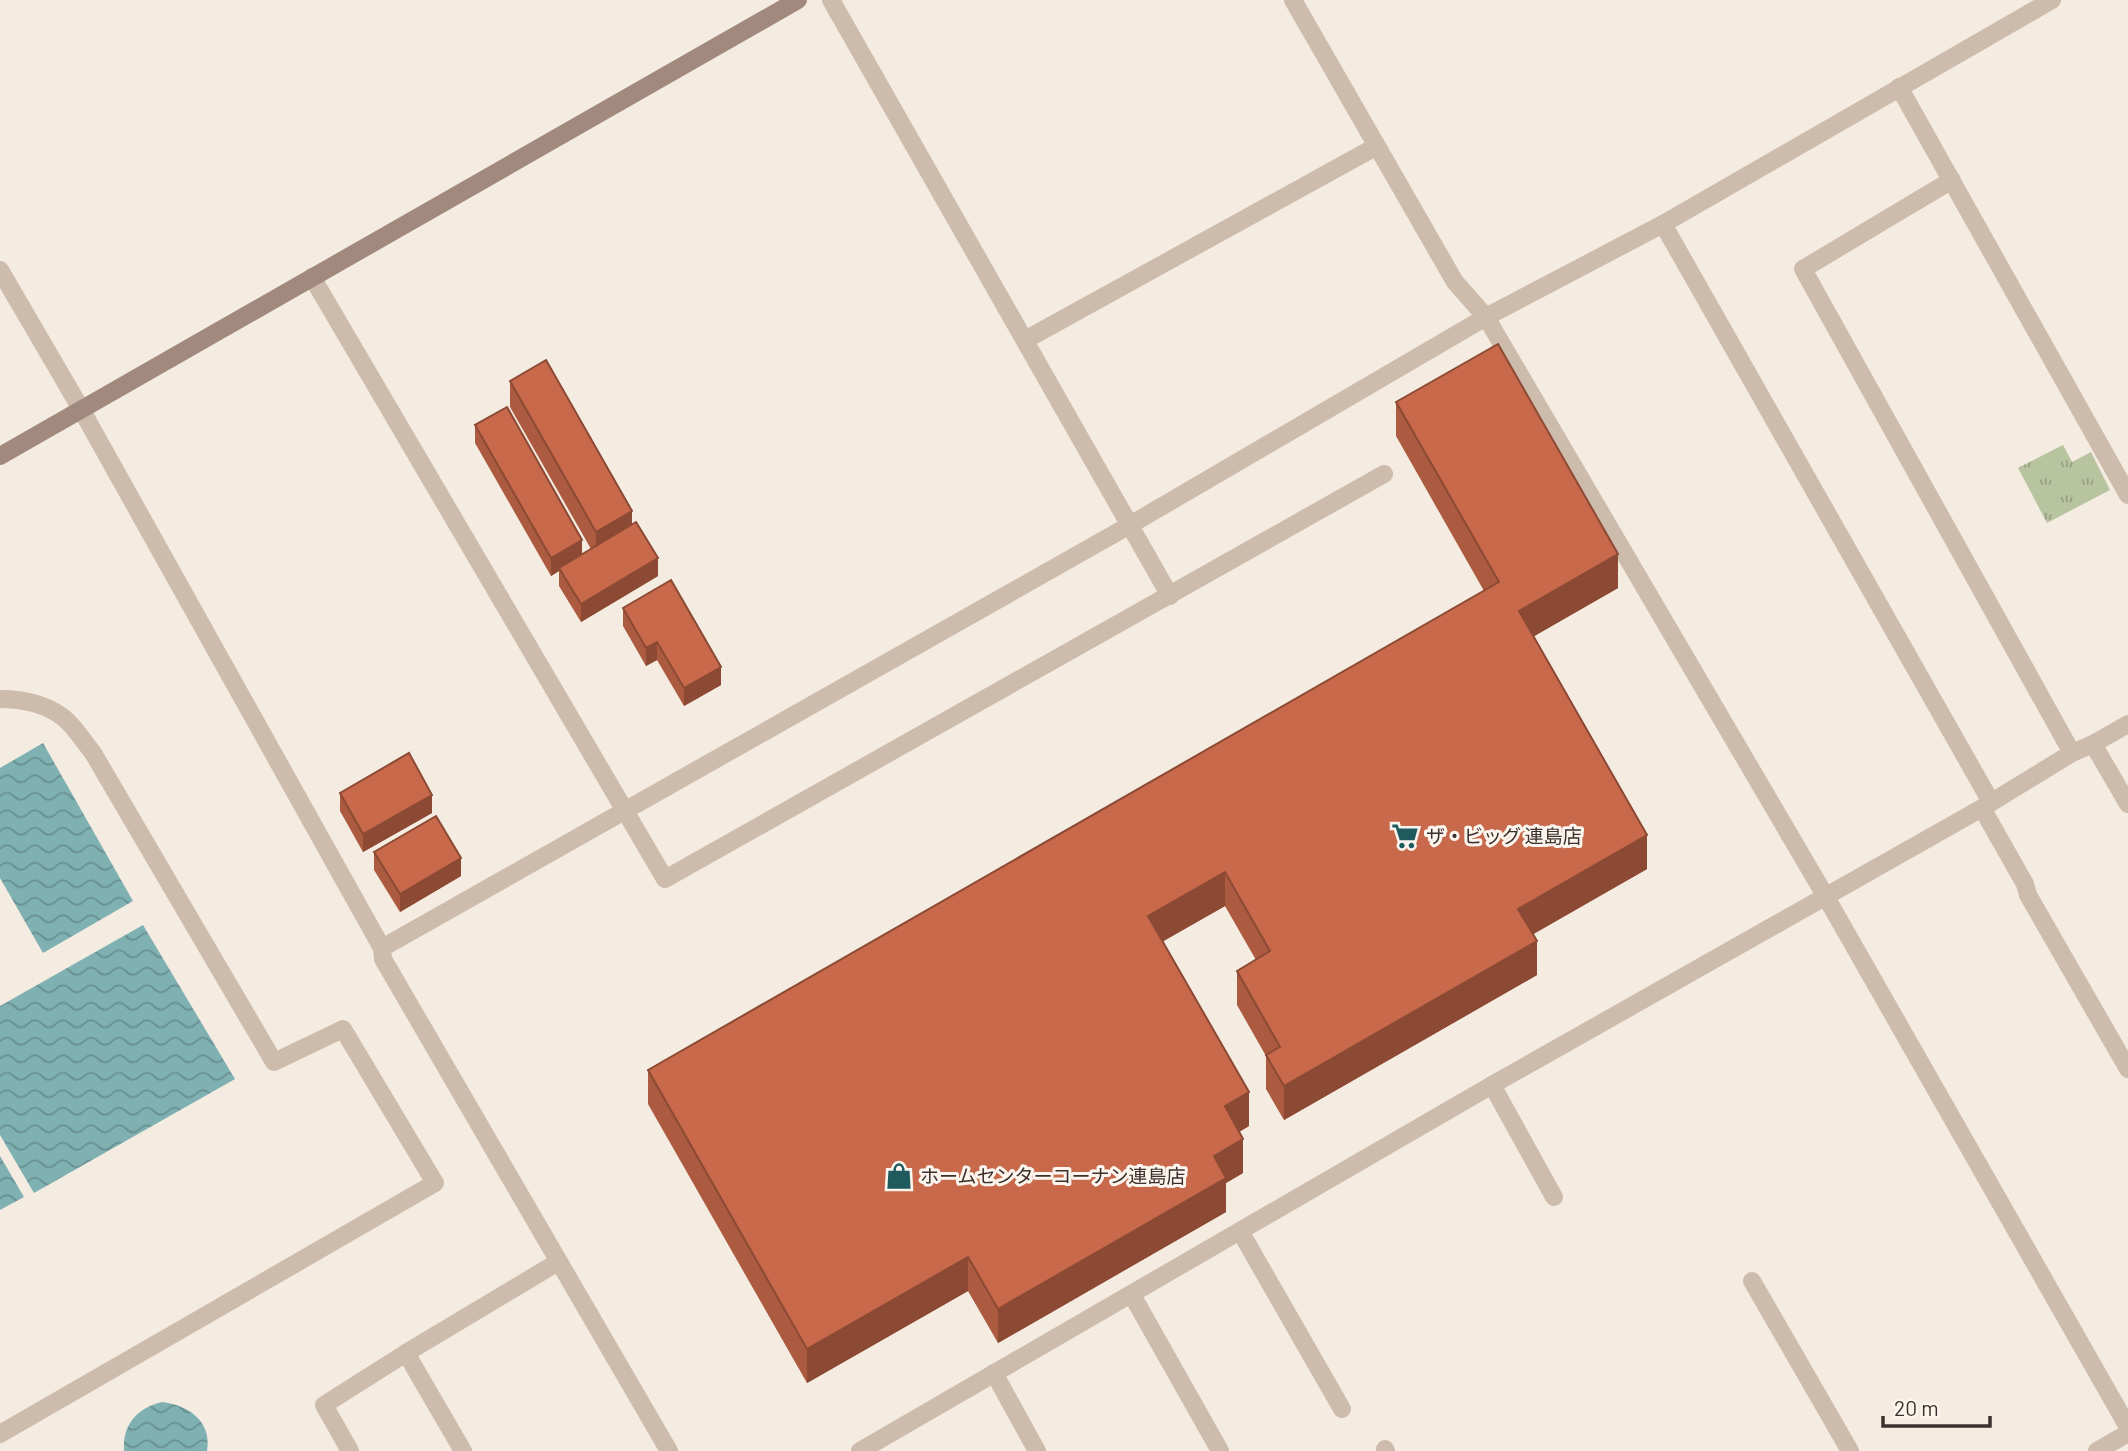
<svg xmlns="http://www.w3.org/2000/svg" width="2128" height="1451" viewBox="0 0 2128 1451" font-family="Barlow,'Noto Sans JP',sans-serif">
	<defs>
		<pattern id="grass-tufts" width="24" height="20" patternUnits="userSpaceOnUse" patternTransform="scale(1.75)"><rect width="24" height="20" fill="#b8c4a0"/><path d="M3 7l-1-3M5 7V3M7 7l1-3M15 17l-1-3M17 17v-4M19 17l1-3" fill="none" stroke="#97a083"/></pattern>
		<pattern id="water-waves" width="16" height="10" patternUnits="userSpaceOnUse" patternTransform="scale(1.75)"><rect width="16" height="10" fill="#7fb0b2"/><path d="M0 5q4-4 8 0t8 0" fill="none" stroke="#699091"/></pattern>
	</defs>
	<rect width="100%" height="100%" fill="#f4ebe1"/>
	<path fill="url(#grass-tufts)" d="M2063,445L2072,462L2091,452L2110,490L2047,523L2018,468Z"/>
	<g fill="url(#water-waves)">
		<path d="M43,743L133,901L43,953L0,878V768Z"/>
		<path d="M143,925L235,1079L34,1193L0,1135V1006Z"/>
		<path d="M0,1156L24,1197L0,1210Z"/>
		<path d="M162,1402C188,1405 212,1421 207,1451H124C122,1425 137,1408 162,1402Z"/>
	</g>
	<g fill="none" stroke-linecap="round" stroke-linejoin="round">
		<g stroke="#cdbbac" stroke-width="18">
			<path d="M831,0L1170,596"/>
			<path d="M312,277L665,879L1384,474"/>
			<path d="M1025,340L1377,146"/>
			<path d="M0,699C23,699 46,704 64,718C75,727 84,742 93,753L274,1062L343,1029L435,1183L0,1434"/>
		</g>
		<g stroke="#cdbbac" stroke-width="18">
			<path d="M1293,0L1455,282L1486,317L1826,897L2128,1427"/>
			<path d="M1899,87L2128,495"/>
			<path d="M1952,180L1803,269L2072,753"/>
			<path d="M1663,224L1991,802"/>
			<path d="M0,270L81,409L382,948L383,959L669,1451"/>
			<path d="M2093,744L2128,804"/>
			<path d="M1982,808L2025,884L2028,895L2128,1069"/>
			<path d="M382,948L1130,525L1486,317L1663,224L2052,0"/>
			<path d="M1492,1085L1554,1197"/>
			<path d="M1240,1231L1342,1409"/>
			<path d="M1752,1281L1850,1451"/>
			<path d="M1132,1295L1220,1451"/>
			<path d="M406,1353L463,1451"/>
			<path d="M994,1373L1037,1451"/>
			<path d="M1385,1449L1386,1451"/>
			<path d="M350,1451L324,1405L406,1353L558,1262"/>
			<path d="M860,1451L1492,1085L1982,808L2072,753L2093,744L2128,724"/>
			<path d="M2097,1451L2128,1433"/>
		</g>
		<path stroke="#a18a7d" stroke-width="18" d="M0,456L798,0"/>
	</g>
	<g fill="#ac5a40">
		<path d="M510,381L632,524L658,576L581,622L559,586V571L551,576L475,443V425L582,554L591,549L510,407Z"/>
		<path d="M1396,402L1618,588L1534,636L1647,869L1533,934L1537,975L1284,1120L1266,1089V1056L1237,1005V971L1256,960L1225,906L1163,941L1249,1126L1239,1132L1243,1173L1226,1183V1212L998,1343L968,1291L807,1383L648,1104V1070L1484,591L1396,436Z"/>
		<path d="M623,608L721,685L684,706L657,660L646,666L623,626Z"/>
		<path d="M340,793L432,813L363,852L340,811Z"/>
		<path d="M374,852L461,876L400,912L374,870Z"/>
	</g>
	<g fill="#8c4a34">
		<path d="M632,511V537L596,558V532Z"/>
		<path d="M582,540V558L559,568V571L551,576V558Z"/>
		<path d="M1618,554V588L1519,645V611Z"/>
		<path d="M658,558V576L581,622V604Z"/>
		<path d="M657,642V660L646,666V648Z"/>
		<path d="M721,667V685L684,706V688Z"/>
		<path d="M432,795V813L363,852V834Z"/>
		<path d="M1647,835V869L1518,943V909Z"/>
		<path d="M461,858V876L400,912V894Z"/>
		<path d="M1225,872V906L1148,950V916Z"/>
		<path d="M1537,941V975L1284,1120V1086Z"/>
		<path d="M1249,1092V1126L1225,1140V1106Z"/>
		<path d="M1243,1139V1173L1226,1183V1212L998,1343V1309L1214,1156Z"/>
		<path d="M968,1257V1291L807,1383V1349Z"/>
	</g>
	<g fill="#c8694b" stroke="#8c4a34" stroke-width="2">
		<path d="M1498,344L1618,554L1519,611L1647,835L1518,909L1537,941L1284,1086L1266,1055L1280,1047L1237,971L1270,951L1225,872L1148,916L1249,1092L1225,1106L1243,1139L1214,1156L1226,1178L998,1309L968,1257L807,1349L648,1070L1499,582L1396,402Z"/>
		<path d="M546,360L632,511L596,532L510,381Z"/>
		<path d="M507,407L582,540L551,558L475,425Z"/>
		<path d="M636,522L658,558L581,604L559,568Z"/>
		<path d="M671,580L721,667L684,688L657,642L646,648L623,608Z"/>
		<path d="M409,753L432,795L363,834L340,793Z"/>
		<path d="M436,816L461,858L400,894L374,852Z"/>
	</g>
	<defs>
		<symbol id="supermarket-bare" viewBox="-9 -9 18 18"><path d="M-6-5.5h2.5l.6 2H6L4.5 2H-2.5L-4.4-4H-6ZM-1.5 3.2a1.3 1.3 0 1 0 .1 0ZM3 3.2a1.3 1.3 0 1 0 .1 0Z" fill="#1f5a5e" stroke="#fbf5ee" stroke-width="2.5" paint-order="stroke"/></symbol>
		<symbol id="shop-bare" viewBox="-9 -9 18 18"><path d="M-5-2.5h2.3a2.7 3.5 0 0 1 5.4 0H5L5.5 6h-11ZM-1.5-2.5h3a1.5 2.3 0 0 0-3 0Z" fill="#1f5a5e" stroke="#fbf5ee" stroke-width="2.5" paint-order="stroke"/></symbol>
	</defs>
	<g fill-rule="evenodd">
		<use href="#supermarket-bare" x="1386" y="817" width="38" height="38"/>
		<use href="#shop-bare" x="880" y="1157" width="38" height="38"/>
	</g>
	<g text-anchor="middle" stroke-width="6" stroke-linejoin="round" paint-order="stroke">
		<g font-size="19" fill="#3b302b" stroke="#fbf5ee" text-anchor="start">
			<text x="1426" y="843">ザ・ビッグ 連島店</text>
			<text x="920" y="1183">ホームセンターコーナン連島店</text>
		</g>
	</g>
	<path d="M1883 1416v10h107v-10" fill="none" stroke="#3b302b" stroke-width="3.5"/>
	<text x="1894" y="1416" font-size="21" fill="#3b302b" stroke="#fbf5ee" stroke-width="5" paint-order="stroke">20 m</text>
</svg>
